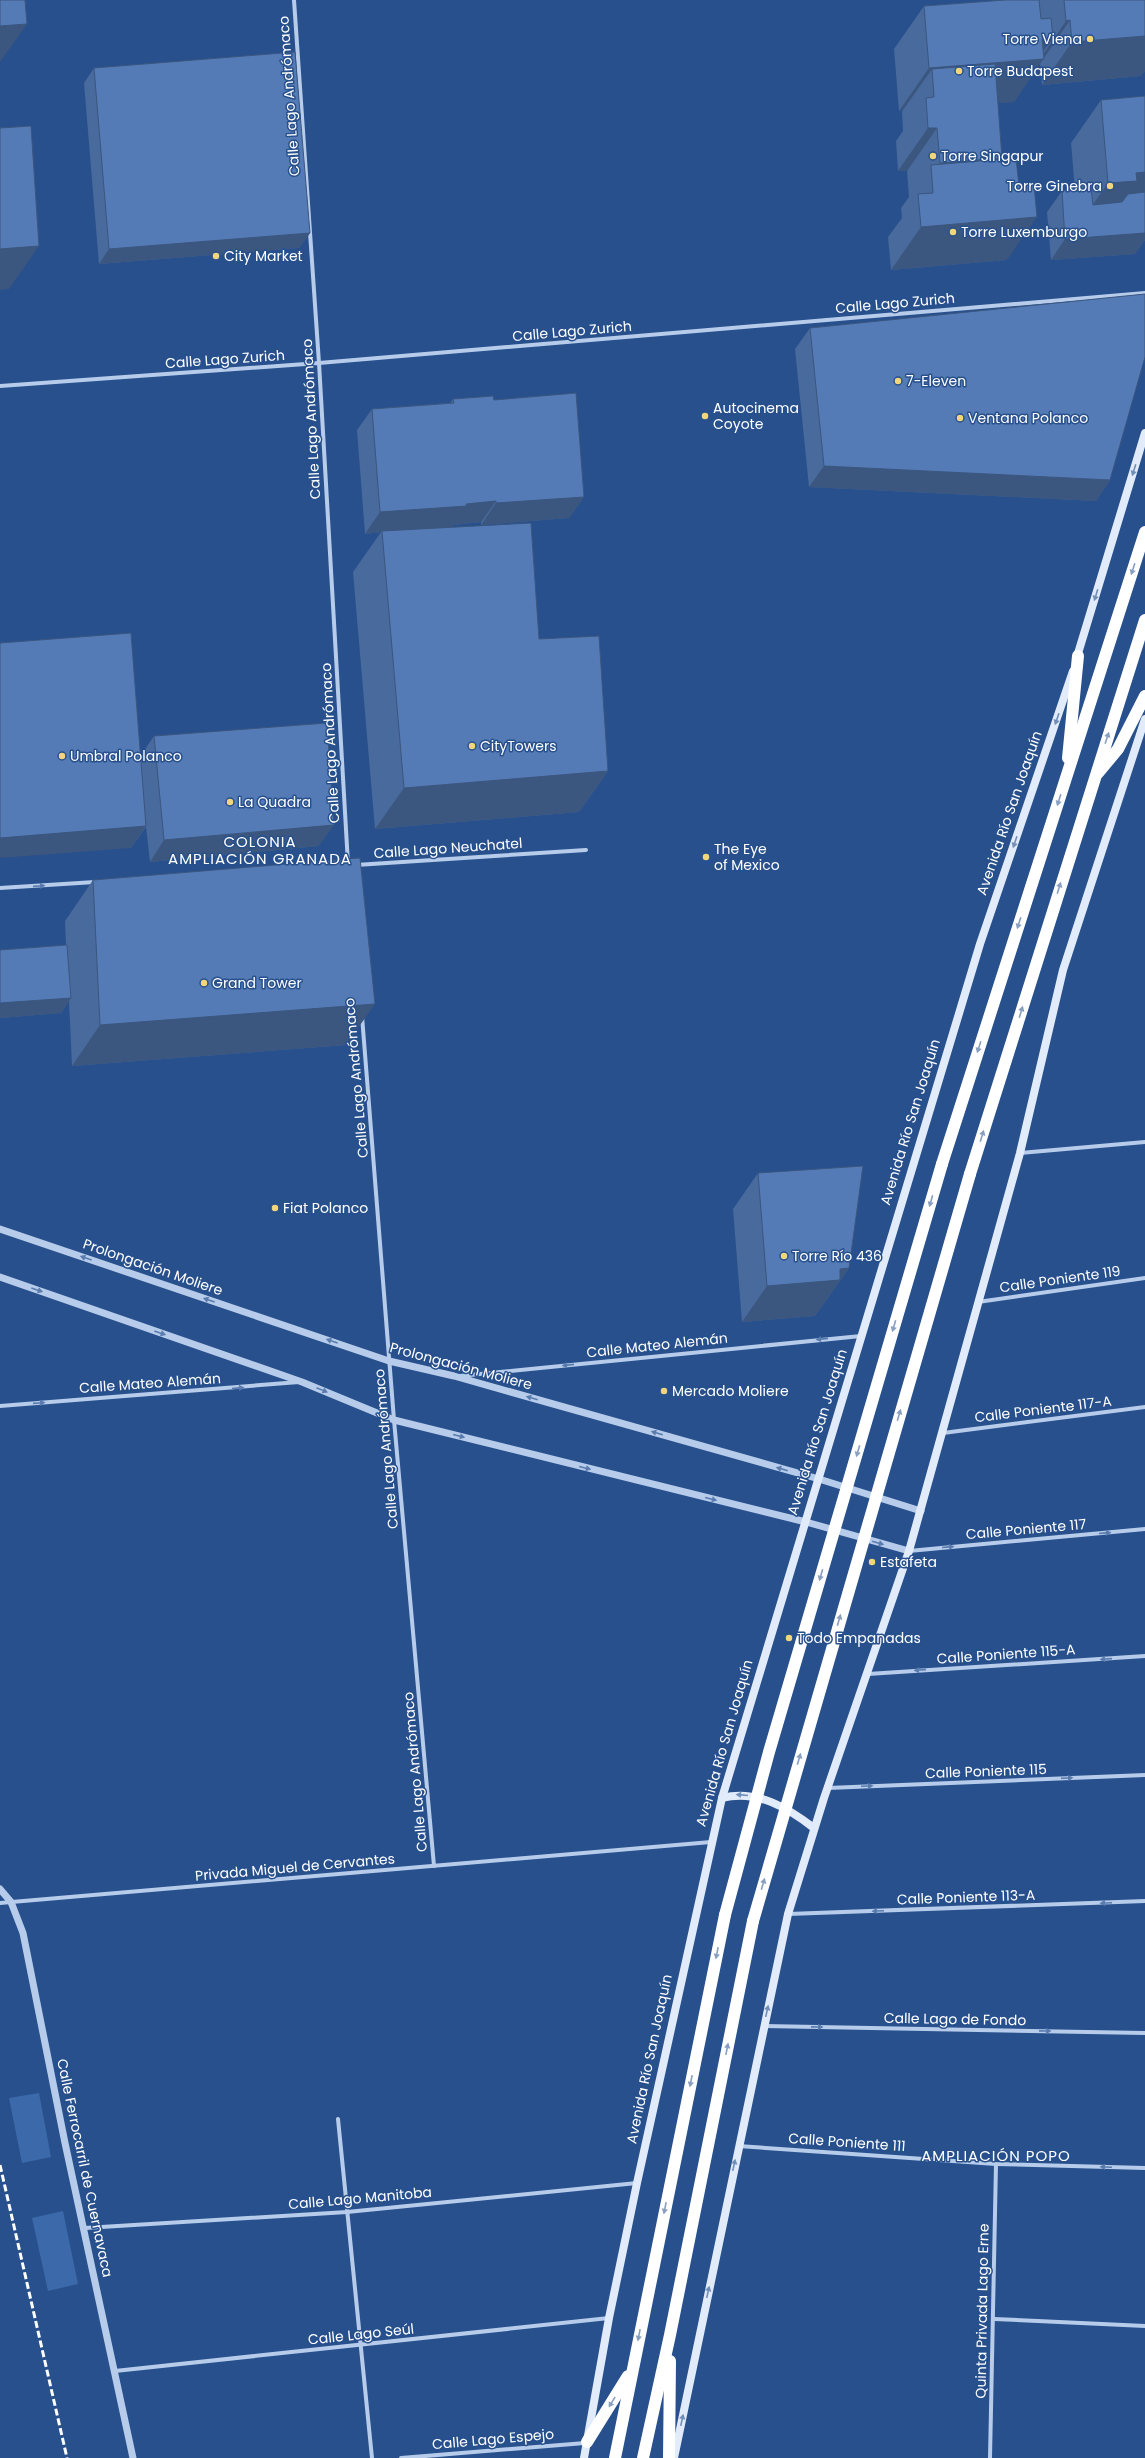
<svg xmlns="http://www.w3.org/2000/svg" width="1145" height="2458" viewBox="0 0 1145 2458" font-family="Poppins,sans-serif">
	<rect width="100%" height="100%" fill="#27508d"/>
	<g fill="#3c69a9">
		<path d="M39,2093L51,2157L22,2163L9,2098Z"/>
		<path d="M63,2211L78,2284L48,2291L32,2218Z"/>
	</g>
	<g fill="none" stroke-linecap="round" stroke-linejoin="round">
		<g stroke="#b7ccea" stroke-width="4">
			<path d="M294,0L319,363L348,864"/>
			<path d="M0,386L319,363L1145,293"/>
			<path d="M356,865L586,850"/>
			<path d="M0,888L95,882"/>
			<path d="M362,1016L394,1420L434,1866"/>
			<path d="M1020,1153L1145,1142"/>
			<path d="M978,1302L1145,1278"/>
			<path d="M460,1376L861,1336"/>
			<path d="M0,1406L299,1382"/>
			<path d="M943,1433L1145,1407"/>
			<path d="M909,1551L1145,1529"/>
			<path d="M868,1674L1145,1656"/>
			<path d="M828,1788L1145,1775"/>
			<path d="M0,1903L711,1842"/>
			<path d="M788,1914L1145,1901"/>
			<path d="M764,2026L1145,2033"/>
			<path d="M338,2119L372,2458"/>
			<path d="M738,2146L996,2164L1145,2168"/>
			<path d="M85,2228L347,2212L637,2183"/>
			<path d="M994,2319L1145,2326"/>
			<path d="M115,2371L609,2318"/>
			<path d="M401,2458L585,2443"/>
			<path d="M990,2458L996,2164"/>
		</g>
		<g stroke="#b7ccea" stroke-width="7">
			<path d="M0,1229L389,1361L454,1376L819,1479L921,1511"/>
			<path d="M0,1277L302,1382L394,1420L806,1522L909,1551"/>
			<path d="M0,1889L11,1902L23,1933L65,2143L133,2458"/>
		</g>
		<g stroke="#e1ebf9" stroke-width="8">
			<path d="M1076,660L1145,433"/>
			<path d="M722,1798C757,1789 788,1808 814,1828"/>
			<path d="M584,2458L609,2318L637,2183L722,1798L980,944L1073,671"/>
			<path d="M674,2458L788,1914L824,1798L909,1551L1020,1153L1063,970L1145,719"/>
		</g>
		<g stroke="#fff" stroke-width="12">
			<path d="M1068,758L1078,656"/>
			<path d="M1098,773L1118,749L1145,696"/>
			<path d="M942,1164L1145,532"/>
			<path d="M970,1174L1145,620"/>
			<path d="M587,2442L628,2376"/>
			<path d="M615,2458L725,1915"/>
			<path d="M643,2458L670,2335L753,1921"/>
			<path d="M669,2458L670,2361"/>
		</g>
		<path stroke="#fff" stroke-width="3" stroke-dasharray="7 3" stroke-linecap="butt" d="M0,2165L67,2458"/>
		<g stroke="#fff" stroke-width="12">
			<path d="M725,1915L769,1752L942,1164"/>
			<path d="M753,1921L970,1174"/>
		</g>
	</g>
	<g fill="#486a9c">
		<path d="M1005,0H1145V71L1141,76L1042,85L1040,63L1014,102L998,103L1007,260L891,270L888,237L902,218L901,208L909,197L907,171H898L896,141L903,131L902,112L903,110L899,111L894,49L924,6Z"/>
		<path d="M94,68L310,233L299,248L99,264L84,83Z"/>
		<path d="M1145,96V240L1135,254L1051,260L1047,212L1062,191L1075,190L1071,143L1101,100Z"/>
		<path d="M810,328L1110,480L1096,501L809,487L795,349Z"/>
		<path d="M453,399L494,400L584,497L569,518L481,525V522L453,525L452,527L539,639L608,771L579,812L375,829L353,572L381,532L365,534L357,430L372,409L450,403Z"/>
		<path d="M154,736L319,846L150,862L146,827L131,848L141,755Z"/>
		<path d="M93,880L346,1045L72,1066L69,1001L61,1013L0,1018V950L66,945L65,921Z"/>
		<path d="M758,1173L849,1268L815,1316L742,1322L733,1209Z"/>
	</g>
	<g fill="#3b567f">
		<path d="M1070,20L1014,102L927,108L934,97L932,69L903,110L899,111L929,68L1042,39L1053,38L1038,59H1040L1066,21Z"/>
		<path d="M27,24L0,62V26Z"/>
		<path d="M1145,36V71L1141,76L1042,85L1072,42Z"/>
		<path d="M928,128H937L907,171H898Z"/>
		<path d="M1002,158L972,201L933,193L932,174L940,163Z"/>
		<path d="M1145,172V213L1078,226L1108,183L1136,173Z"/>
		<path d="M1037,217L1007,260L891,270L921,227Z"/>
		<path d="M310,233L299,248L99,264L109,249Z"/>
		<path d="M1145,233V240L1135,254L1051,260L1065,239Z"/>
		<path d="M39,246L9,289L0,290V249Z"/>
		<path d="M824,466L1110,480L1096,501L809,487Z"/>
		<path d="M584,497L569,518L481,525L496,503Z"/>
		<path d="M496,501L481,522L453,525L452,527L382,531L381,532L365,534L380,512Z"/>
		<path d="M608,771L579,812L375,829L404,788Z"/>
		<path d="M334,825L319,846L150,862L164,840Z"/>
		<path d="M146,826L131,848L0,858V838Z"/>
		<path d="M71,998L61,1013L0,1018V1003Z"/>
		<path d="M375,1004L346,1045L72,1066L100,1025Z"/>
		<path d="M849,1268L815,1316L742,1322L767,1286L840,1269Z"/>
	</g>
	<g fill="#547bb5" stroke="#3b567f">
		<path d="M0,0H25L27,24L0,26Z"/>
		<path d="M1005,0H1039L1041,19L1051,18L1053,38L1042,39L1044,59L929,68L924,6Z"/>
		<path d="M1064,0H1145V36L1072,42L1070,20L1066,21Z"/>
		<path d="M295,52L310,233L109,249L94,68Z"/>
		<path d="M995,64L1002,158L940,163L937,128H928L926,98L934,97L932,69Z"/>
		<path d="M1145,96V172L1136,173L1137,181L1108,183L1101,100Z"/>
		<path d="M31,126L39,246L0,249V128Z"/>
		<path d="M1016,158L1019,186L1034,185L1037,217L921,227L918,194L933,193L931,165Z"/>
		<path d="M1091,188L1093,205L1122,202L1128,194L1145,192V233L1065,239L1062,191Z"/>
		<path d="M1145,294V357L1110,480L824,466L810,328Z"/>
		<path d="M576,393L584,497L496,503V501L466,504L467,506L380,512L372,409L454,403L453,399L493,396L494,400Z"/>
		<path d="M531,523L539,639L599,636L608,771L404,788L382,531Z"/>
		<path d="M131,633L146,826L0,838V643Z"/>
		<path d="M327,723L334,825L164,840L154,736Z"/>
		<path d="M360,858L375,1004L100,1025L93,880Z"/>
		<path d="M67,945L71,998L0,1003V950Z"/>
		<path d="M863,1166L849,1268L840,1269V1280L767,1286L758,1173Z"/>
	</g>
	<defs><path id="oneway-solid" d="M-6-.8H1V-3.2L6.5 0L1 3.2V.8H-6Z"/></defs>
	<g fill="#718eb8">
		<use href="#oneway-solid" transform="translate(1134 470) rotate(107)"/>
		<use href="#oneway-solid" transform="translate(1096 595) rotate(107)"/>
		<use href="#oneway-solid" transform="translate(1057 719) rotate(109)"/>
		<use href="#oneway-solid" transform="translate(1015 842) rotate(109)"/>
		<use href="#oneway-solid" transform="translate(742 1795) rotate(-175)"/>
		<use href="#oneway-solid" transform="translate(767 2011) rotate(-78)"/>
		<use href="#oneway-solid" transform="translate(734 2165) rotate(-78)"/>
		<use href="#oneway-solid" transform="translate(708 2292) rotate(-78)"/>
		<use href="#oneway-solid" transform="translate(682 2420) rotate(-78)"/>
	</g>
	<g fill="#889fc0">
		<use href="#oneway-solid" transform="translate(1133 569) rotate(108)"/>
		<use href="#oneway-solid" transform="translate(1107 738) rotate(-72)"/>
		<use href="#oneway-solid" transform="translate(1059 800) rotate(108)"/>
		<use href="#oneway-solid" transform="translate(1059 888) rotate(-73)"/>
		<use href="#oneway-solid" transform="translate(1019 923) rotate(108)"/>
		<use href="#oneway-solid" transform="translate(1021 1012) rotate(-73)"/>
		<use href="#oneway-solid" transform="translate(979 1047) rotate(108)"/>
		<use href="#oneway-solid" transform="translate(982 1136) rotate(-73)"/>
		<use href="#oneway-solid" transform="translate(931 1201) rotate(106)"/>
		<use href="#oneway-solid" transform="translate(894 1326) rotate(106)"/>
		<use href="#oneway-solid" transform="translate(899 1415) rotate(-74)"/>
		<use href="#oneway-solid" transform="translate(858 1451) rotate(106)"/>
		<use href="#oneway-solid" transform="translate(821 1575) rotate(106)"/>
		<use href="#oneway-solid" transform="translate(839 1620) rotate(-74)"/>
		<use href="#oneway-solid" transform="translate(799 1759) rotate(-74)"/>
		<use href="#oneway-solid" transform="translate(763 1884) rotate(-74)"/>
		<use href="#oneway-solid" transform="translate(717 1953) rotate(101)"/>
		<use href="#oneway-solid" transform="translate(727 2049) rotate(-79)"/>
		<use href="#oneway-solid" transform="translate(691 2081) rotate(101)"/>
		<use href="#oneway-solid" transform="translate(665 2208) rotate(101)"/>
		<use href="#oneway-solid" transform="translate(639 2335) rotate(101)"/>
		<use href="#oneway-solid" transform="translate(612 2402) rotate(121)"/>
	</g>
	<g fill="#597bae">
		<use href="#oneway-solid" transform="translate(39 886) rotate(-4)"/>
		<use href="#oneway-solid" transform="translate(86 1258) rotate(-161)"/>
		<use href="#oneway-solid" transform="translate(37 1290) rotate(19)"/>
		<use href="#oneway-solid" transform="translate(209 1300) rotate(-161)"/>
		<use href="#oneway-solid" transform="translate(160 1333) rotate(19)"/>
		<use href="#oneway-solid" transform="translate(822 1339) rotate(174)"/>
		<use href="#oneway-solid" transform="translate(332 1341) rotate(-161)"/>
		<use href="#oneway-solid" transform="translate(568 1365) rotate(174)"/>
		<use href="#oneway-solid" transform="translate(238 1388) rotate(-5)"/>
		<use href="#oneway-solid" transform="translate(322 1390) rotate(22)"/>
		<use href="#oneway-solid" transform="translate(532 1398) rotate(-164)"/>
		<use href="#oneway-solid" transform="translate(39 1403) rotate(-4)"/>
		<use href="#oneway-solid" transform="translate(657 1433) rotate(-164)"/>
		<use href="#oneway-solid" transform="translate(459 1436) rotate(14)"/>
		<use href="#oneway-solid" transform="translate(585 1468) rotate(14)"/>
		<use href="#oneway-solid" transform="translate(782 1469) rotate(-164)"/>
		<use href="#oneway-solid" transform="translate(711 1499) rotate(14)"/>
		<use href="#oneway-solid" transform="translate(1105 1533) rotate(-5)"/>
		<use href="#oneway-solid" transform="translate(878 1543) rotate(16)"/>
		<use href="#oneway-solid" transform="translate(948 1547) rotate(-5)"/>
		<use href="#oneway-solid" transform="translate(1106 1659) rotate(176)"/>
		<use href="#oneway-solid" transform="translate(920 1670) rotate(176)"/>
		<use href="#oneway-solid" transform="translate(1067 1778) rotate(-2)"/>
		<use href="#oneway-solid" transform="translate(867 1786) rotate(-2)"/>
		<use href="#oneway-solid" transform="translate(1106 1903) rotate(178)"/>
		<use href="#oneway-solid" transform="translate(878 1911) rotate(178)"/>
		<use href="#oneway-solid" transform="translate(817 2027) rotate(1)"/>
		<use href="#oneway-solid" transform="translate(1045 2031) rotate(1)"/>
		<use href="#oneway-solid" transform="translate(1106 2167) rotate(-178)"/>
	</g>
	<g fill="#f3d57c" stroke="#27508d" stroke-width="1.5">
		<circle cx="1090" cy="39" r="4"/>
		<circle cx="959" cy="71" r="4"/>
		<circle cx="933" cy="156" r="4"/>
		<circle cx="1110" cy="186" r="4"/>
		<circle cx="953" cy="232" r="4"/>
		<circle cx="216" cy="256" r="4"/>
		<circle cx="898" cy="381" r="4"/>
		<circle cx="705" cy="416" r="4"/>
		<circle cx="960" cy="418" r="4"/>
		<circle cx="472" cy="746" r="4"/>
		<circle cx="62" cy="756" r="4"/>
		<circle cx="230" cy="802" r="4"/>
		<circle cx="706" cy="857" r="4"/>
		<circle cx="204" cy="983" r="4"/>
		<circle cx="275" cy="1208" r="4"/>
		<circle cx="784" cy="1256" r="4"/>
		<circle cx="664" cy="1391" r="4"/>
		<circle cx="872" cy="1562" r="4"/>
		<circle cx="789" cy="1638" r="4"/>
	</g>
	<g text-anchor="middle" stroke-width="3" stroke-linejoin="round" paint-order="stroke">
		<g font-size="14" fill="#fff" stroke="#27508d" text-anchor="start">
			<text x="1082" y="44" text-anchor="end">Torre Viena</text>
			<text x="967" y="76">Torre Budapest</text>
			<text x="941" y="161">Torre Singapur</text>
			<text x="1102" y="191" text-anchor="end">Torre Ginebra</text>
			<text x="961" y="237">Torre Luxemburgo</text>
			<text x="224" y="261">City Market</text>
			<text x="906" y="386">7-Eleven</text>
			<text x="713" y="413">Autocinema<tspan x="713" dy="16">Coyote</tspan></text>
			<text x="968" y="423">Ventana Polanco</text>
			<text x="480" y="751">CityTowers</text>
			<text x="70" y="761">Umbral Polanco</text>
			<text x="238" y="807">La Quadra</text>
			<text x="714" y="854">The Eye<tspan x="714" dy="16">of Mexico</tspan></text>
			<text x="212" y="988">Grand Tower</text>
			<text x="283" y="1213">Fiat Polanco</text>
			<text x="792" y="1261">Torre Río 436</text>
			<text x="672" y="1396">Mercado Moliere</text>
			<text x="880" y="1567">Estafeta</text>
			<text x="797" y="1643">Todo Empanadas</text>
		</g>
		<g font-size="14" fill="#fff" stroke="#27508d">
			<text transform="translate(289 96) rotate(-94)" y="5">Calle Lago Andrómaco</text>
			<text transform="translate(895 303) rotate(-5)" y="5">Calle Lago Zurich</text>
			<text transform="translate(572 331) rotate(-5)" y="5">Calle Lago Zurich</text>
			<text transform="translate(225 359) rotate(-4)" y="5">Calle Lago Zurich</text>
			<text transform="translate(311 419) rotate(-93)" y="5">Calle Lago Andrómaco</text>
			<text transform="translate(330 743) rotate(-93)" y="5">Calle Lago Andrómaco</text>
			<text transform="translate(1009 813) rotate(-71)" y="5">Avenida Río San Joaquín</text>
			<text transform="translate(448 848) rotate(-4)" y="5">Calle Lago Neuchatel</text>
			<text transform="translate(356 1078) rotate(-95)" y="5">Calle Lago Andrómaco</text>
			<text transform="translate(910 1122) rotate(-73)" y="5">Avenida Río San Joaquín</text>
			<text transform="translate(153 1267) rotate(19)" y="5">Prolongación Moliere</text>
			<text transform="translate(1060 1279) rotate(-8)" y="5">Calle Poniente 119</text>
			<text transform="translate(657 1345) rotate(-6)" y="5">Calle Mateo Alemán</text>
			<text transform="translate(461 1366) rotate(15)" y="5">Prolongación Moliere</text>
			<text transform="translate(150 1383) rotate(-4)" y="5">Calle Mateo Alemán</text>
			<text transform="translate(1043 1409) rotate(-7)" y="5">Calle Poniente 117-A</text>
			<text transform="translate(817 1432) rotate(-73)" y="5">Avenida Río San Joaquín</text>
			<text transform="translate(386 1449) rotate(-95)" y="5">Calle Lago Andrómaco</text>
			<text transform="translate(1026 1529) rotate(-5)" y="5">Calle Poniente 117</text>
			<text transform="translate(1006 1654) rotate(-4)" y="5">Calle Poniente 115-A</text>
			<text transform="translate(724 1743) rotate(-74)" y="5">Avenida Río San Joaquín</text>
			<text transform="translate(986 1771) rotate(-2)" y="5">Calle Poniente 115</text>
			<text transform="translate(415 1772) rotate(-95)" y="5">Calle Lago Andrómaco</text>
			<text transform="translate(295 1867) rotate(-5)" y="5">Privada Miguel de Cervantes</text>
			<text transform="translate(966 1897) rotate(-2)" y="5">Calle Poniente 113-A</text>
			<text transform="translate(955 2019) rotate(1)" y="5">Calle Lago de Fondo</text>
			<text transform="translate(649 2059) rotate(-78)" y="5">Avenida Río San Joaquín</text>
			<text transform="translate(847 2142) rotate(4)" y="5">Calle Poniente 111</text>
			<text transform="translate(85 2168) rotate(78)" y="5">Calle Ferrocarril de Cuernavaca</text>
			<text transform="translate(360 2198) rotate(-5)" y="5">Calle Lago Manitoba</text>
			<text transform="translate(982 2311) rotate(-89)" y="5">Quinta Privada Lago Erne</text>
			<text transform="translate(361 2334) rotate(-6)" y="5">Calle Lago Seúl</text>
			<text transform="translate(493 2439) rotate(-5)" y="5">Calle Lago Espejo</text>
		</g>
		<g font-size="15" letter-spacing="1" fill="#fff" stroke="#27508d">
			<text x="260" y="847">COLONIA<tspan x="260" dy="17">AMPLIACIÓN GRANADA</tspan></text>
			<text x="996" y="2161">AMPLIACIÓN POPO</text>
		</g>
	</g>
</svg>
